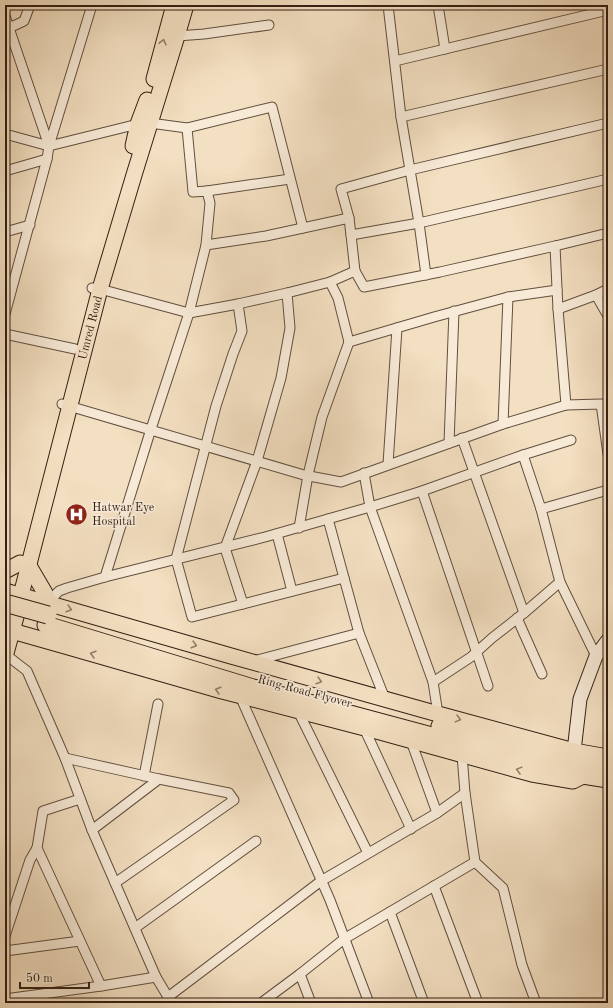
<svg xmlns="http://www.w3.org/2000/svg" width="613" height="1008" viewBox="0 0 613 1008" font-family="'Old Standard TT',serif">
	<rect width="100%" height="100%" fill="#f3dfc1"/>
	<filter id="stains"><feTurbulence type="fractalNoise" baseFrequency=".005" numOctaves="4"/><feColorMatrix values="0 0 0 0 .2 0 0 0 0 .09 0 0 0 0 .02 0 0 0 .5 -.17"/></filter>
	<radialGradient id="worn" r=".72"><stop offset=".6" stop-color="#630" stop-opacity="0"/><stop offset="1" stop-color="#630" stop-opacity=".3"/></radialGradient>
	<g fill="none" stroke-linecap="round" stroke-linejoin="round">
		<defs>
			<g id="street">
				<path d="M30,5L24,21L9,28L49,146"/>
				<path d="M388,5L401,117L410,170L608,123"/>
				<path d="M438,5L445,49"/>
				<path d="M5,16L9,28"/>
				<path d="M177,36L204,34L269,25"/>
				<path d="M395,61L608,10"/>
				<path d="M401,117L608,69"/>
				<path d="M187,128L193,192L207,191L210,203L206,245"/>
				<path d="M5,134L49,146L138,124L150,123L187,128L272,107L303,228"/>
				<path d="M5,171L47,159"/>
				<path d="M207,191L290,179"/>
				<path d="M349,218L341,189L410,170L419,223L426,275"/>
				<path d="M5,232L30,225"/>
				<path d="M555,246L608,233"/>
				<path d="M355,271L364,287L440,272L555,246L558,309"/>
				<path d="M330,282L355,271L351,235"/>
				<path d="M92,288L100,289L189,313L238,304L287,293L330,282L338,298L349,342L434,317L508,297L503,424"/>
				<path d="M608,289L596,295L558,309L566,405L601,404L608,454"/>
				<path d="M596,295L608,316"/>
				<path d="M508,297L557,290"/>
				<path d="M238,304L242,331L233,354L216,406L176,559L192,617L344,578"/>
				<path d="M5,314L47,159L49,146L92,5"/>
				<path d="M5,334L75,349"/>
				<path d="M62,404L304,475L341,482L503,424L566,405"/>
				<path d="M462,438L524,613"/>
				<path d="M449,443L454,311"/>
				<path d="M523,455L541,509"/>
				<path d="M388,464L397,328"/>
				<path d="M364,473L370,507L433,682"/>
				<path d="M422,491L488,686"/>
				<path d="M328,519L359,633L385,699"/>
				<path d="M299,528L308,475L322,417L349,342"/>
				<path d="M277,534L292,591"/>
				<path d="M105,577L151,429L189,313L206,245L266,236L349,218L351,235L419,223L608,179"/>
				<path d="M243,604L225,548L257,461L281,378L290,328L287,293"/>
				<path d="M49,606L55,595L59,591L67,588L105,577L265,537L370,507L422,491L523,455L571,440"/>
				<path d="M517,618L542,674"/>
				<path d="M5,654L27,671L65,758L92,830L156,977L171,1002"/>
				<path d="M596,656L560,582L541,509L608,490"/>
				<path d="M254,661L359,633"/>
				<path d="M240,696L330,900L369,1003"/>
				<path d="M298,711L368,853"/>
				<path d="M438,714L433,682L471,657L492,638L524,613L560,582"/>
				<path d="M364,728L411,829"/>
				<path d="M462,755L465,793L475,862"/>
				<path d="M65,758L159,779L229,793L234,800L115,883"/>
				<path d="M144,776L158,704"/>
				<path d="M80,799L43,811L37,848L101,986L156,977"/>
				<path d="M437,813L465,793"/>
				<path d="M92,830L159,779"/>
				<path d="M434,886L478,1003"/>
				<path d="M390,912L424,1003"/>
				<path d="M135,928L256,841"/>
				<path d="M5,936L30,860L37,848"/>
				<path d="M5,951L80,941"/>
				<path d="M300,974L311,1003"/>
				<path d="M5,999L101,986"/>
				<path d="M165,1003L168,997L321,881L437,813L411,741"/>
				<path d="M261,1003L300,974L344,939L475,862L503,888L522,965L536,1003"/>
			</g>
			<path id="secondary" d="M574,751L580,699L596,656L608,640"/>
			<g id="primary">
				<path d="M154,79L174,5"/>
				<path d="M133,146L138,124L147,100"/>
				<path d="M28,564L45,593L49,603"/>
				<path d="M5,571L20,563"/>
				<path d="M5,591L231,656L438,714L574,751L608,757"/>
				<path id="s1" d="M21,595L100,289L134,175L177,36L186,5"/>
				<path d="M5,629L65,646L222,691L380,732L532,774L573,781L583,776"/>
			</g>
			<g id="highway">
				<path d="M46,625L253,688L551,768L583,775L608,779"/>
				<path d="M5,653L21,595"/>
				<path d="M440,726L569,759L608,765"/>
			</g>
		</defs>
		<use href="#street" stroke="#624f3e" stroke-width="11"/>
		<use href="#secondary" stroke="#321f13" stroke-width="15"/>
		<use href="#primary" stroke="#321f13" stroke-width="17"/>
		<use href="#highway" stroke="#321f13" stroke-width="19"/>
		<use href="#street" stroke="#f7ead7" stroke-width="9"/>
		<use href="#secondary" stroke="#f7ead7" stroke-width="13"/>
		<use href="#primary" stroke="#f3dfc1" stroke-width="15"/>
		<use href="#highway" stroke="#f3dfc1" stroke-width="17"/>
		<defs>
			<path id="highway-bridge" d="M5,603L48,615"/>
		</defs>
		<use href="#highway-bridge" stroke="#321f13" stroke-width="19" stroke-linecap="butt"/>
		<use href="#highway-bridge" stroke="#f3dfc1" stroke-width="17"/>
	</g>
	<defs><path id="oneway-chevron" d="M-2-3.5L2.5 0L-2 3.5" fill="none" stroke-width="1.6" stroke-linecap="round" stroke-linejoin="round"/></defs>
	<g stroke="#927f6a">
		<use href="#oneway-chevron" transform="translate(163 42) rotate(-76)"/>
		<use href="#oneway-chevron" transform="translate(69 609) rotate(16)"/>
		<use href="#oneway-chevron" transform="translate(194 645) rotate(16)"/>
		<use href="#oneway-chevron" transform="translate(93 654) rotate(-164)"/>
		<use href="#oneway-chevron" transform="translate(319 681) rotate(16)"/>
		<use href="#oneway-chevron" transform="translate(218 690) rotate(-164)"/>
		<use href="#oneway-chevron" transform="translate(458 719) rotate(15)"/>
		<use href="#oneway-chevron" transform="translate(519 770) rotate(-165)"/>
	</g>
	<defs>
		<symbol id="hospital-disc" viewBox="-11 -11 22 22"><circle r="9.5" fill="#8f2418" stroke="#f7ead7"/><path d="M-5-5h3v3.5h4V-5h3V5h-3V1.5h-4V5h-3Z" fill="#fff"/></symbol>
	</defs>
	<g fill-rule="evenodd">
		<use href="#hospital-disc" x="64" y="502" width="25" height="25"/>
	</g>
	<g text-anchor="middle" stroke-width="3.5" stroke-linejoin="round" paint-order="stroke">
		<g font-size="12" fill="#321f13" stroke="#f7ead7">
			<text dy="4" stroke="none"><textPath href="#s1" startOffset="276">Umred Road</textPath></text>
			<text transform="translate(305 691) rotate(15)" y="4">Ring Road Flyover</text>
		</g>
		<g font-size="12" fill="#321f13" stroke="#f7ead7" text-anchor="start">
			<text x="92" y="511">Hatwar Eye<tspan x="92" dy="14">Hospital</tspan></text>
		</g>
	</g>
	<rect width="613" height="1008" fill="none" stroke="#f3dfc1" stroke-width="20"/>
	<rect x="6" y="6" width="601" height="996" fill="none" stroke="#321f13" stroke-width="2"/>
	<rect x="10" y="10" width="593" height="988" fill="none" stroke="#321f13"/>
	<path d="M20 982v6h69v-6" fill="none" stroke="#321f13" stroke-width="2"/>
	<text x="26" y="982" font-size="12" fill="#321f13" stroke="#f7ead7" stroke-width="3" paint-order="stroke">50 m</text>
	<rect width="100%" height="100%" filter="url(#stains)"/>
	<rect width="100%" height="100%" fill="url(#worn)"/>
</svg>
